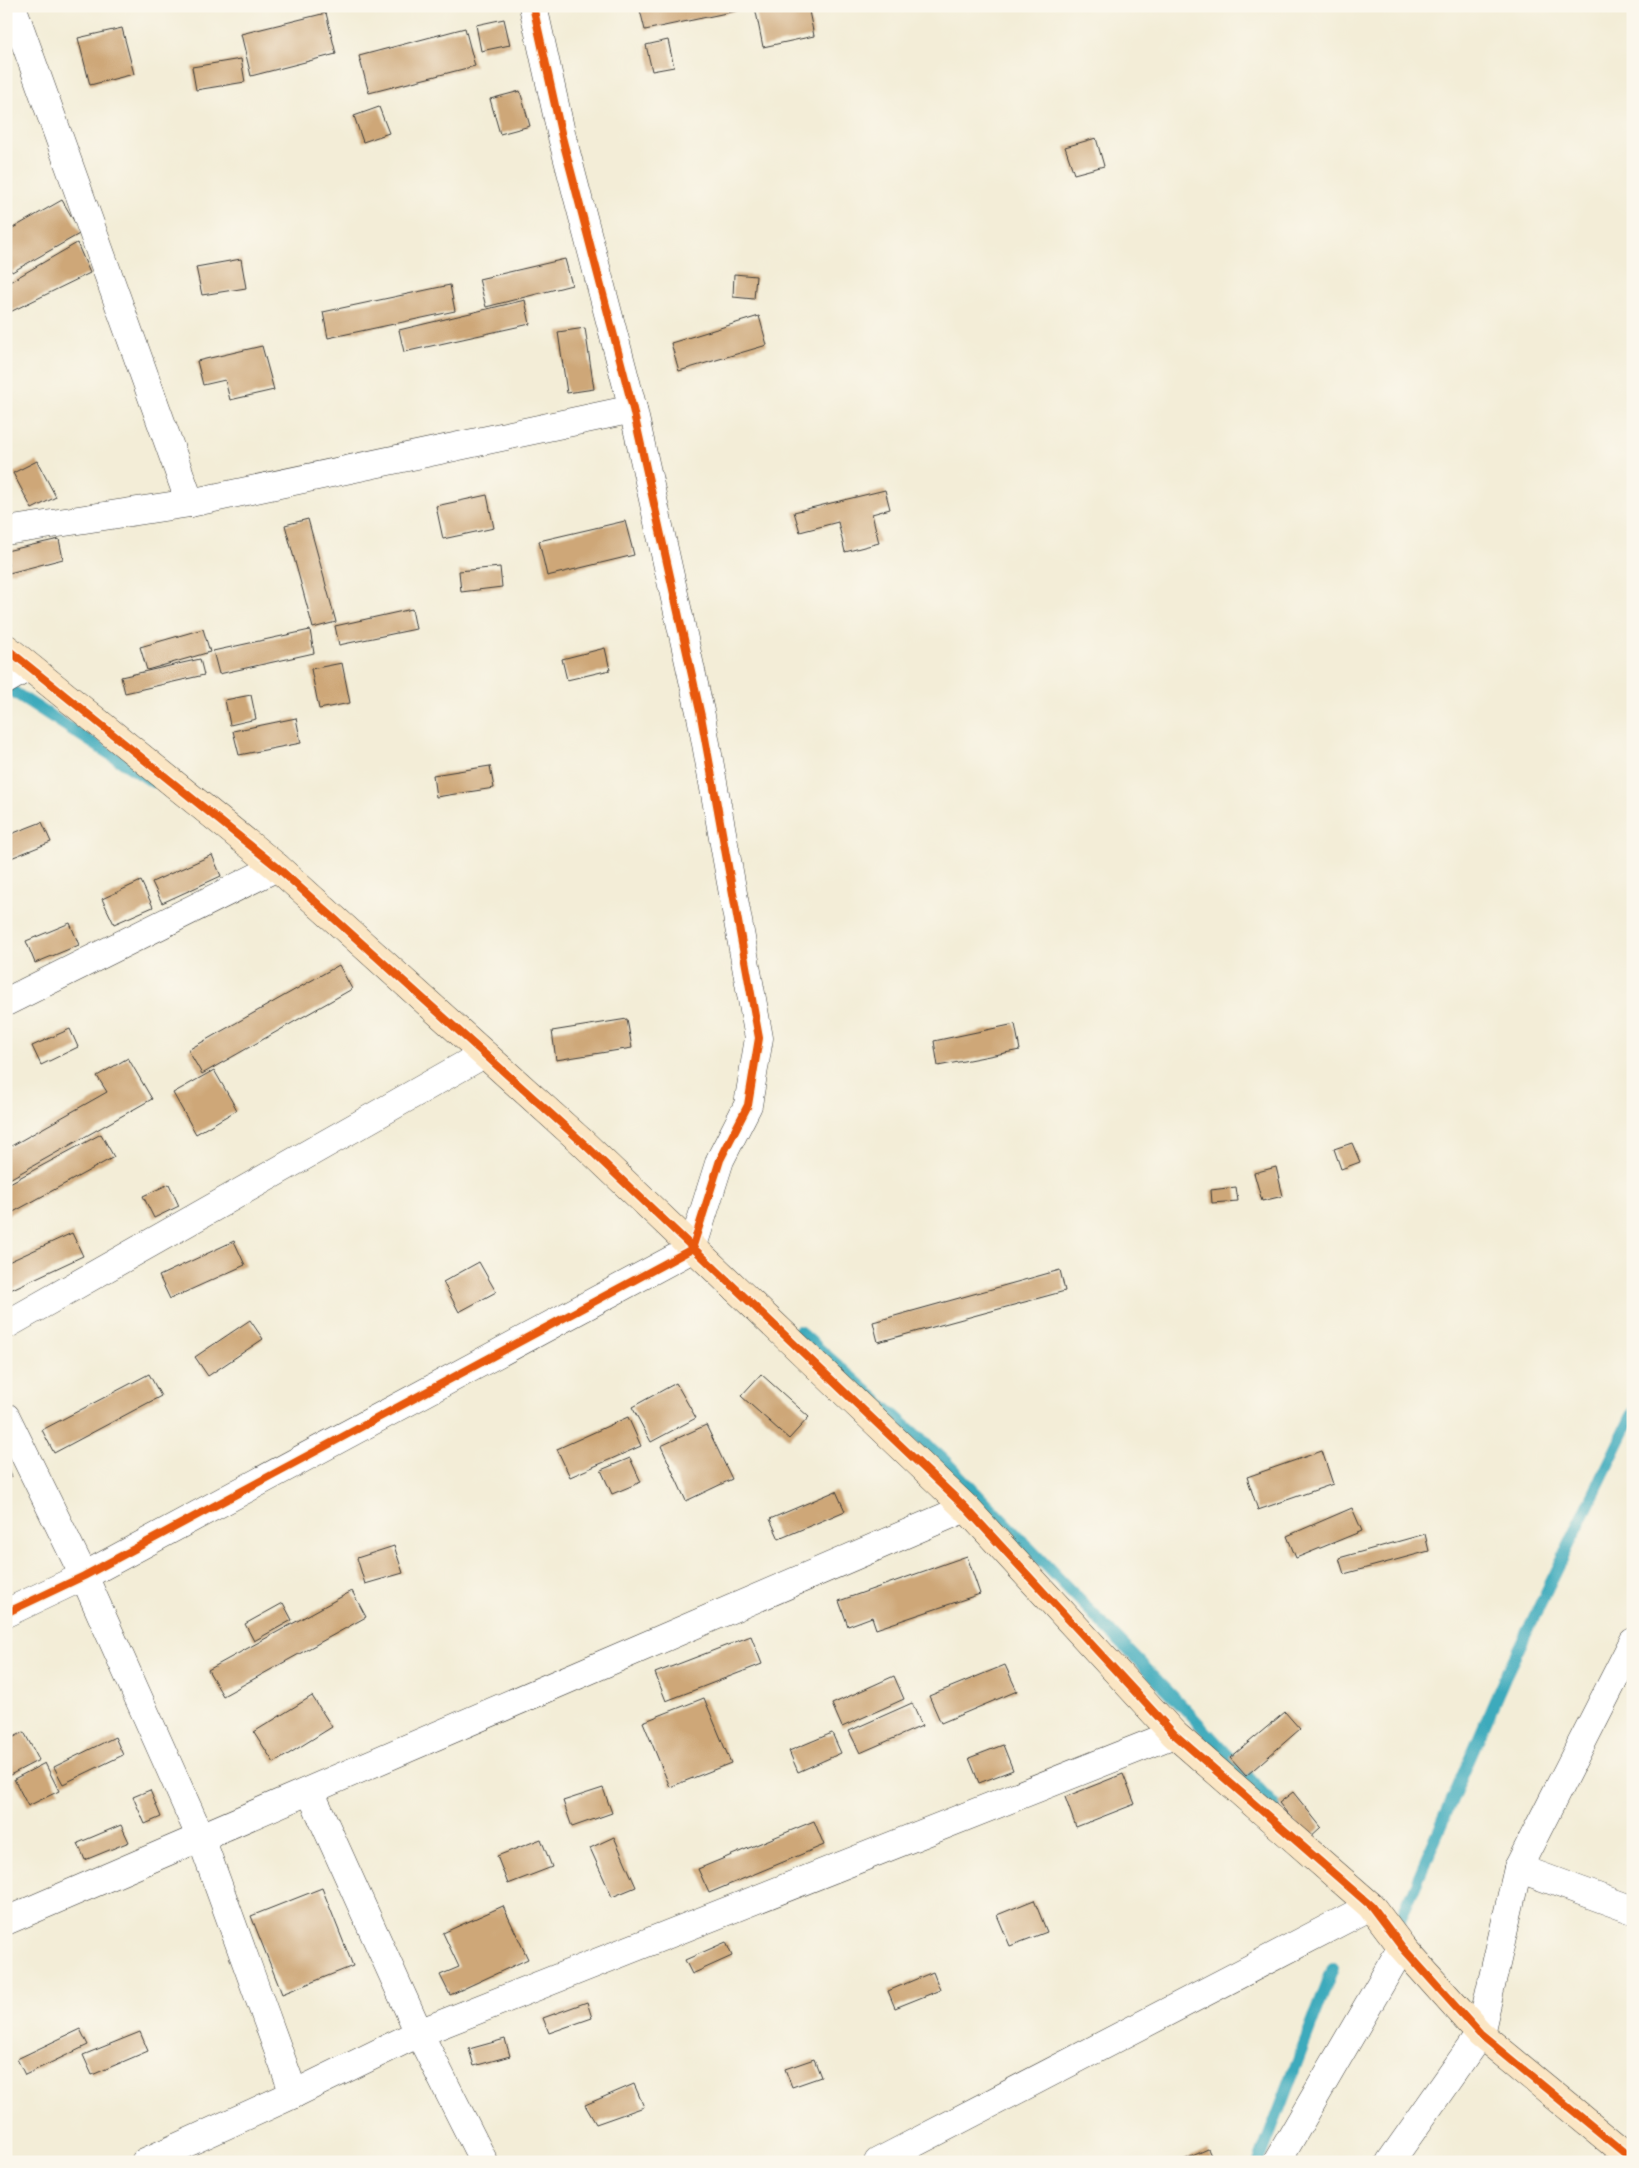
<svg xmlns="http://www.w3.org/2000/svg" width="1639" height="2168" viewBox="0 0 1639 2168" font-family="Kalam,sans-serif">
	<rect width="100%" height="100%" fill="#fbf7ec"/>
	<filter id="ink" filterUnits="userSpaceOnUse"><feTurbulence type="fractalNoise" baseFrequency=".02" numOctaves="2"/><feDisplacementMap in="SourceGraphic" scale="10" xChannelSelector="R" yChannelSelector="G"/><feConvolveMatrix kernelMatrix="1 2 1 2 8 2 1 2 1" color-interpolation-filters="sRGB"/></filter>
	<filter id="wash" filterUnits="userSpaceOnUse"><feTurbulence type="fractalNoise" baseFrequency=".0096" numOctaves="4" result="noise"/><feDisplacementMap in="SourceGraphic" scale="20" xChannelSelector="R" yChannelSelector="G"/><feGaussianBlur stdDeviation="1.12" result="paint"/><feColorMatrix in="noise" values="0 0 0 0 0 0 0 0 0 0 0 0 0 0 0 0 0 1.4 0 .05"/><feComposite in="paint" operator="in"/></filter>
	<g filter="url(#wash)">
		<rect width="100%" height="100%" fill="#f3edd7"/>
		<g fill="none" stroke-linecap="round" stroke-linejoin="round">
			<g stroke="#3daabc" stroke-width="12">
				<path d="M6,687L153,782"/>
				<path d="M799,1331L943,1459L1187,1711L1275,1806"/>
				<path d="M1392,1932L1394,1934L1505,1677L1633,1413"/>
				<path d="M1259,2162L1333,1968"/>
			</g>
		</g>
		<g id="blocks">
			<g fill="#cea778">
				<path d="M639,6H808L814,36L763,47L755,7L645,30Z"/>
				<path d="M326,13L336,54L251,76L241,34Z"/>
				<path d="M504,19L510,45L481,51L476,25Z"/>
				<path d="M122,28L134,74L90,85L78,38Z"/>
				<path d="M465,28L475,66L369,93L359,56Z"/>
				<path d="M668,40L674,67L652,71L646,45Z"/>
				<path d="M241,59L245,82L196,90L192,67Z"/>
				<path d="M520,91L530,126L500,134L490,99Z"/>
				<path d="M379,107L389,133L363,142L354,116Z"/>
				<path d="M1096,138L1104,166L1074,174L1065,147Z"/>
				<path d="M62,200L81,233L12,272L6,263V232Z"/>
				<path d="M77,243L90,273L6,314V284Z"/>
				<path d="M241,259L246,288L202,295L196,267Z"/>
				<path d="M565,259L572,285L486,307L479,279Z"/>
				<path d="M734,274L756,276L754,299L733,297Z"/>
				<path d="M450,285L455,311L328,338L323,312Z"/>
				<path d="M525,300L530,324L404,352L399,330Z"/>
				<path d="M759,316L767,345L679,371L671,343Z"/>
				<path d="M585,328L594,389L567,393L558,332Z"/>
				<path d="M262,346L274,390L230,400L225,380L203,385L197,361Z"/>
				<path d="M37,461L56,497L32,509L13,473Z"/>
				<path d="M885,490L890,509L872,514L879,543L845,552L838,522L800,532L794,512Z"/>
				<path d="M487,495L494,528L443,539L436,506Z"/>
				<path d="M308,519L336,622L313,628L285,525Z"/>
				<path d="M625,521L634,555L547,576L539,541Z"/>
				<path d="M59,539L63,559L9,573L6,551Z"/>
				<path d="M500,567L502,587L461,592L459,571Z"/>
				<path d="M412,609L416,629L339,645L335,626Z"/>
				<path d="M203,629L210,652L147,670L140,647Z"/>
				<path d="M310,630L314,653L219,674L213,651Z"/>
				<path d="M605,648L610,670L567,680L562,659Z"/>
				<path d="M200,659L204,675L125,693L121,677Z"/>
				<path d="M342,663L350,703L319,709L311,669Z"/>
				<path d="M251,695L256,719L230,725L225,700Z"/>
				<path d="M296,718L301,743L239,755L233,731Z"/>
				<path d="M490,766L494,788L436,797L433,775Z"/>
				<path d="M42,822L51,842L6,860V836Z"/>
				<path d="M212,855L221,876L162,903L152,882Z"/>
				<path d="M141,881L153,907L114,924L102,899Z"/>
				<path d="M70,923L79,945L35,963L26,941Z"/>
				<path d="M339,965L352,989L202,1074L188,1050Z"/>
				<path d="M627,1019L632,1048L556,1060L552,1031Z"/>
				<path d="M1015,1024L1020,1050L938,1066L934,1041Z"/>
				<path d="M70,1029L78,1047L41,1065L32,1046Z"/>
				<path d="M128,1058L152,1099L6,1181V1149L107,1092L97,1076Z"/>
				<path d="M214,1070L237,1110L196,1134L173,1093Z"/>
				<path d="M101,1134L114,1157L6,1216V1185Z"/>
				<path d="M1352,1143L1360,1162L1341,1169L1334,1149Z"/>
				<path d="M1276,1167L1283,1196L1262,1201L1254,1173Z"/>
				<path d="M169,1184L179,1206L154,1218L143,1196Z"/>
				<path d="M1236,1187L1238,1201L1212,1203L1211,1190Z"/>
				<path d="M72,1233L83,1256L6,1292V1263Z"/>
				<path d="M234,1241L245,1265L170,1299L159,1276Z"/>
				<path d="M479,1262L496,1292L459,1312L443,1282Z"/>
				<path d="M1060,1270L1065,1291L878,1342L873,1322Z"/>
				<path d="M250,1320L263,1339L208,1376L195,1357Z"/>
				<path d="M149,1374L161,1396L54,1453L42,1430Z"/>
				<path d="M761,1374L809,1417L789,1439L741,1396Z"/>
				<path d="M676,1383L696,1418L651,1442L632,1407Z"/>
				<path d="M628,1417L641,1446L570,1477L557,1449Z"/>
				<path d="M706,1425L732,1479L686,1501L661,1446Z"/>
				<path d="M1322,1451L1333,1484L1258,1510L1247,1477Z"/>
				<path d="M630,1458L641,1482L612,1494L601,1470Z"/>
				<path d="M6,1463L12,1477L6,1479Z"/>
				<path d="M836,1491L845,1511L779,1539L770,1519Z"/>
				<path d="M1352,1508L1362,1531L1296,1558L1287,1536Z"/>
				<path d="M1425,1534L1429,1551L1344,1574L1339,1558Z"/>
				<path d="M394,1546L403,1573L365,1584L357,1558Z"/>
				<path d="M967,1556L980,1594L876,1629L872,1617L848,1626L839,1601Z"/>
				<path d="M352,1591L366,1617L223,1696L208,1670Z"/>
				<path d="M283,1603L292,1620L254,1641L245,1624Z"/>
				<path d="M751,1636L762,1664L666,1701L655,1673Z"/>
				<path d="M1005,1665L1017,1691L941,1723L929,1696Z"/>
				<path d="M894,1676L904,1699L842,1727L832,1704Z"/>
				<path d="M312,1696L332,1727L274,1763L254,1732Z"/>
				<path d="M704,1698L731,1763L670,1787L643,1722Z"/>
				<path d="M912,1703L922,1726L860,1753L849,1731Z"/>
				<path d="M1285,1712L1300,1729L1246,1776L1230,1758Z"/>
				<path d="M24,1732L39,1760L8,1776L6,1741Z"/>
				<path d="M832,1733L841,1753L798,1772L789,1751Z"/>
				<path d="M115,1737L123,1755L63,1784L54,1767Z"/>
				<path d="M1003,1745L1013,1770L979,1783L969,1758Z"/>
				<path d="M45,1763L59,1791L28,1806L14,1779Z"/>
				<path d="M1123,1774L1135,1804L1076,1827L1065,1797Z"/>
				<path d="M603,1788L612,1813L572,1827L563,1801Z"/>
				<path d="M150,1790L161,1817L145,1824L133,1797Z"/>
				<path d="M1293,1792L1321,1827L1308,1839L1279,1803Z"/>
				<path d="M814,1821L824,1845L709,1893L698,1869Z"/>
				<path d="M121,1825L129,1842L85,1860L78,1843Z"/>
				<path d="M614,1837L636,1887L612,1897L590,1848Z"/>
				<path d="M541,1839L552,1867L508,1884L497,1856Z"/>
				<path d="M322,1888L353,1966L282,1994L251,1916Z"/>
				<path d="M1034,1900L1047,1932L1010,1946L997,1915Z"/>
				<path d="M503,1906L528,1959L450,1995L440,1975L459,1967L443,1933Z"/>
				<path d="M726,1942L732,1956L692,1974L685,1960Z"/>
				<path d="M933,1972L940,1990L895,2008L888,1991Z"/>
				<path d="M587,2002L592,2018L549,2033L543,2018Z"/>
				<path d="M80,2029L88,2045L25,2075L17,2059Z"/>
				<path d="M140,2032L148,2051L92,2075L83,2055Z"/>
				<path d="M505,2039L510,2056L474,2066L469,2049Z"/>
				<path d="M814,2059L821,2077L792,2087L785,2069Z"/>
				<path d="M634,2084L644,2107L596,2124L585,2105Z"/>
				<path d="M1208,2149L1214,2162H1179Z"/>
			</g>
		</g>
	</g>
	<g filter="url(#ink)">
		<use href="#blocks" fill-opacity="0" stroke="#3c3b38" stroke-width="1"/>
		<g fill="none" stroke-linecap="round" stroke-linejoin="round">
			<defs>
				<g id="street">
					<path d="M12,6L190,503"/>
					<path d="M6,531L190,503L633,409"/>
					<path d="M6,680L28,667"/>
					<path d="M6,1002L277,867"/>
					<path d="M6,1325L484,1054"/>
					<path d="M6,1417L84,1576L201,1838L294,2094"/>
					<path d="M6,1613L84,1576L692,1249L720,1160L748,1105L759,1038L701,716L633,409L562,137L533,6"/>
					<path d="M310,1791L419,2033L484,2162"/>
					<path d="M1518,1868L1633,1910"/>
					<path d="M6,1921L966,1508"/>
					<path d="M145,2162L294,2094L419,2033L1174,1734"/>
					<path d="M878,2162L1371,1906"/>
					<path d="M1277,2162L1402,1947"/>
					<path d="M1390,2162L1480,2034L1518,1868L1633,1642"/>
				</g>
				<path id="secondary" d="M6,648L277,867L582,1142L966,1508L1174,1734L1371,1906L1402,1947L1480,2034L1633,2160"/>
			</defs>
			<use href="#street" stroke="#3c3b38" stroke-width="29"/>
			<use href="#secondary" stroke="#3c3b38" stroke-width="29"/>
			<use href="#street" stroke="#fff" stroke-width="28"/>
			<use href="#secondary" stroke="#fbe6c4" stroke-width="28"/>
			<defs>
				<g id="cycleway">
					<path d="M6,648L277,867L582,1142L966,1508L1174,1734L1371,1906L1402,1947L1480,2034L1633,2160"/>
					<path d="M6,1613L84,1576L692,1249L720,1160L748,1105L759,1038L701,716L633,409L562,137L533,6"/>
				</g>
			</defs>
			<use href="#cycleway" stroke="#fbf7ec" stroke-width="11"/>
			<use href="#cycleway" stroke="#e8590c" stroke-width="8"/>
		</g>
	</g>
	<rect width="1639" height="2168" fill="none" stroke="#fbf7ec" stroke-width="25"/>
</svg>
